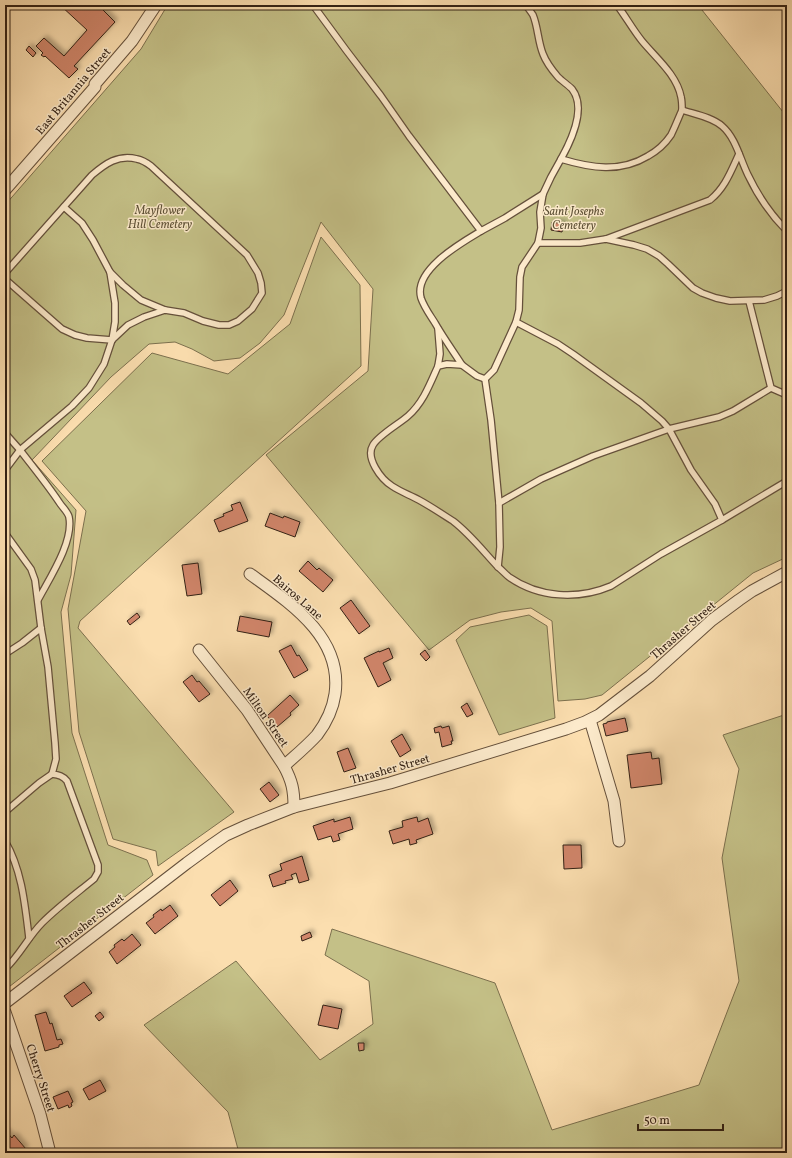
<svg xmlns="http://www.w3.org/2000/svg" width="792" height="1158" viewBox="0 0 792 1158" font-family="Vollkorn,serif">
	<defs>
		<filter id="shadow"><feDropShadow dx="3" dy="-3" stdDeviation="2" flood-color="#0004"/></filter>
	</defs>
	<rect width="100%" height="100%" fill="#fbdeaf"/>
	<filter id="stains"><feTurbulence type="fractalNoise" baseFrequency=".005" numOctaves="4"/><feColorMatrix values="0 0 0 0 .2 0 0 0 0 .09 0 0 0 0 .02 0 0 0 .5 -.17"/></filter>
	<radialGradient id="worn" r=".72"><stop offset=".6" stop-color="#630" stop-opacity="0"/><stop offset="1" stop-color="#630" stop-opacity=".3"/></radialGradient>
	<g fill="#c4c087" stroke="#7c704e">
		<path d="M168,5H698L787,117V557L753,573L602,695L585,699L558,701L552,621L531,608L501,612L470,620L429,650L266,455L368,371L373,289L321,222L284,315L260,343L240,358L214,361L192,349L175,342L149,344L111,377L32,460L76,510L71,575L61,612L72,733L108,845L147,860L153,875L5,990V205L141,49L164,11Z"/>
		<path d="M321,237L360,285L361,366L80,621L78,628L234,812L158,866L156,851L113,839L79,732L68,609L86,511L42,461L152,353L228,374L290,324Z"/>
		<path d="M529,615L547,626L555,718L499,735L456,640L470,627Z"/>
		<path d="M787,714V1153H239L228,1112L144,1025L236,961L320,1060L373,1024L369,981L325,955L332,929L495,983L552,1130L699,1085L739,981L722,858L739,769L723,735Z"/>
	</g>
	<g fill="#d0856b" stroke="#332114" filter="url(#shadow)">
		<path d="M60,5H98L115,22L74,66L78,69L69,78L45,56L44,57L41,55L43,53L36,46L44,38L64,56L87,30Z"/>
		<path d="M29,46L36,53L33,57L26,50Z"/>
		<path d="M552,222L564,224L562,232L551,230Z"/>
		<path d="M240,502L248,521L219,532L214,520L224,516L223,514L233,510L231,505Z"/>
		<path d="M270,513L283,518L284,516L300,522L295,537L265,526Z"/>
		<path d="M308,561L317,570L319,568L333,580L323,592L299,571Z"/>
		<path d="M198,563L202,594L187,596L182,565Z"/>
		<path d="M351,600L370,626L359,634L340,608Z"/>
		<path d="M137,613L140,617L130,625L127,621Z"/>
		<path d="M240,616L272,622L269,637L237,631Z"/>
		<path d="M291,645L297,656L299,655L308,670L294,678L279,651Z"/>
		<path d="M389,648L393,658L383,663L391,680L378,687L364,658L379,651V652Z"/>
		<path d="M425,650L430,657L426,661L420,654Z"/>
		<path d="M192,675L197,682L199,681L210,694L199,702L183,682Z"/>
		<path d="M290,695L299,705L290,713L291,715L277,727L267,716Z"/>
		<path d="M467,703L473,714L467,717L461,707Z"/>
		<path d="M625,718L628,731L606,736L603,724L607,723V722Z"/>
		<path d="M441,726L442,728L449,726L453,741H451L452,744L442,747L439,732L435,733L434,728Z"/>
		<path d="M402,734L411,750L400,757L391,741Z"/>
		<path d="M348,748L356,768L344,772L337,752Z"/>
		<path d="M651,752L652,759L659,758L662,784L631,788L627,755Z"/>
		<path d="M269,782L279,795L270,802L260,789Z"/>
		<path d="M350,817L353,829L338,834L340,840L333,842L331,836L318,840L313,826L334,819V822Z"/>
		<path d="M417,817L418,822L428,818L433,834L416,840L417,843L410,845L409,839L393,844L389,831L403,827L402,821Z"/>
		<path d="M563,845H581L582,868L564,869Z"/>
		<path d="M302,856L309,880L299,883L296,873L291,875L293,879L285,881L286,883L273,887L269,875L282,870L280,864Z"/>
		<path d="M230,880L238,891L220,906L211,895Z"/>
		<path d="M170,905L178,916L155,934L146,923L154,917L153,915L161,909L162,911Z"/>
		<path d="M310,932L312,937L302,941L301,936Z"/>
		<path d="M132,934L141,945L117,964L109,952L115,947L114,945L122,939L124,941Z"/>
		<path d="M84,982L92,993L72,1007L64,996Z"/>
		<path d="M323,1005L342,1009L338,1029L318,1025Z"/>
		<path d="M46,1012L50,1024L52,1023L57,1040L61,1039L63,1044L59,1045V1047L45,1051L35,1015Z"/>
		<path d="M100,1012L104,1017L99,1021L95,1016Z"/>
		<path d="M358,1043H364V1050L359,1051Z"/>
		<path d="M100,1080L106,1091L89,1100L83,1089Z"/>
		<path d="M68,1091L73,1102L71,1103L72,1106L69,1108L68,1105L58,1109L53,1097Z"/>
		<path d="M5,1130L12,1138L14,1135L26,1149L21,1153H5Z"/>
	</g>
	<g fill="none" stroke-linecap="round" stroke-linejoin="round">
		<defs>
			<g id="service">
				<path d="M313,5L346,50L381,96L409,136L481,231L505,218L543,194"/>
				<path d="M526,5C528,8 531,12 533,15C538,27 538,42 543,54C546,62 552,70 558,77C562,81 568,85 572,89C587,108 571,141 561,159"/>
				<path d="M617,5C626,17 633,30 642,41C656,58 677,75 681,97C682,101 682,106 682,110"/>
				<path d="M64,207L82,223L93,240L110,272L115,303V322L112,340"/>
				<path d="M481,231C461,243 413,270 421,298C424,307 430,315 435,323C443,337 453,351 462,365L447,364L438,366C430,384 423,403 408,416C399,424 379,435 373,445C365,458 381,479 392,486C401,492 410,495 419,500C430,506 442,514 453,521C470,534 483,551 498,567L500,547L499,503L541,479L593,456L669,429L719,417L733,411L771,388"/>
				<path d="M787,231C770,214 758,196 748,175C740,159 736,138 722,126C712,117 694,114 682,110C678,119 675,127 671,135C665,144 657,151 648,156C620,173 591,168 561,159L551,177L543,194L540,212L541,228L538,243H580L606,239L634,245L647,249L659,256L668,264L693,288L702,293L716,298L730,301L764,300L777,296L787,291"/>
				<path d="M606,239L710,200C725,188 731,171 739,154"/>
				<path d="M110,272L123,285L141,300L165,310"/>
				<path d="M5,273L92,175C105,164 118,154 137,159C142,160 147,163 151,166L247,255L258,273L261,283L262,293L252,309L238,321L229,325H219L203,321L184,313L165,310L144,317L128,325L112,340"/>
				<path d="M5,279L62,329L75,335L87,338L112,340L104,364L89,388L72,406L20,450L5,433"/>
				<path d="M749,301L771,388L787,395"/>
				<path d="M462,365L477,376L485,379L494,370L516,322L519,310L520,277L522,267L538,243"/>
				<path d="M438,366L440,354L438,329"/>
				<path d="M485,379L491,420L499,503"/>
				<path d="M5,470L20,450C33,467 47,484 59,502C62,507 68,512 69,517C74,542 49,579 38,600"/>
				<path d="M722,520L787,481"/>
				<path d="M5,533L31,569L35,580L41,628L48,667L55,743L56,759L52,774C59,775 63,776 67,781L98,865V872L94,879C77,893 58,907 42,923C28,937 20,955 5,969"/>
				<path d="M498,567C502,570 505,574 509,577C539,598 578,600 611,586L661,554L722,520L715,504L691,470L669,429L662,421L641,403L573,354L558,344L516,322"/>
				<path d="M5,654L22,643L41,628"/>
				<path d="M5,812L39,783L52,774"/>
				<path d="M5,841C22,870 25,905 29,938"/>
			</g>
			<g id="minor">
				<path d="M5,190L95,87V84L132,41L156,5"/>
				<path d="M250,574C290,603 343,637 335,694C333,708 326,723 317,735C307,746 295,756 284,766"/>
				<path d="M199,650L247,710L284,766C292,781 294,790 294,807"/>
				<path d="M590,720L614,801L619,841"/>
				<path d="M5,1003L187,863L213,844L226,835L248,825L294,807L390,783L566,729L585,722L599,715L650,676L712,620L739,600L752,591L787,572"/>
				<path d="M5,1012L40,1114L50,1153"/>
			</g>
		</defs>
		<use href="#service" stroke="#65503b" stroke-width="8"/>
		<use href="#minor" stroke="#65503b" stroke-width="13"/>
		<use href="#service" stroke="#fceacb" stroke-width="5.5"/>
		<use href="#minor" stroke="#fceacb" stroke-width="11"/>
	</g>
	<g text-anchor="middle" stroke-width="3" stroke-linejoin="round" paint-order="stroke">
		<g font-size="12" fill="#332114" stroke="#fceacb">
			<text transform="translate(73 91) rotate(-50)" y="4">East Britannia Street</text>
			<text transform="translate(298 597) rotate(41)" y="4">Bairos Lane</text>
			<text transform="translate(683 630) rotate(-41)" y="4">Thrasher Street</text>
			<text transform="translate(266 717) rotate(55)" y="4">Milton Street</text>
			<text transform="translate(390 769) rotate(-16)" y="4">Thrasher Street</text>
			<text transform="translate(90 921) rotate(-38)" y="4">Thrasher Street</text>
			<text transform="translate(41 1078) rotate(72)" y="4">Cherry Street</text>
		</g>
		<g font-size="12" font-style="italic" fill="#5e5136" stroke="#fceacb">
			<text x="160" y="214">Mayflower<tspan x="160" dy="14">Hill Cemetery</tspan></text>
			<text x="574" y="215">Saint Josephs<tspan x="574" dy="14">Cemetery</tspan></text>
		</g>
	</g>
	<rect width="792" height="1158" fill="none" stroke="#fbdeaf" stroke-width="20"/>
	<rect x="6" y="6" width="780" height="1146" fill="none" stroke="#332114" stroke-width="2"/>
	<rect x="10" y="10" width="772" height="1138" fill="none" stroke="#332114"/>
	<path d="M638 1124v6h85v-6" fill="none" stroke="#332114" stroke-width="2"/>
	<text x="644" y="1124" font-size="12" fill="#332114" stroke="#fceacb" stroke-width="3" paint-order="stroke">50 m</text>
	<rect width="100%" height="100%" filter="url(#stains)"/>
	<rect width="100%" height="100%" fill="url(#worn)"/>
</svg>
